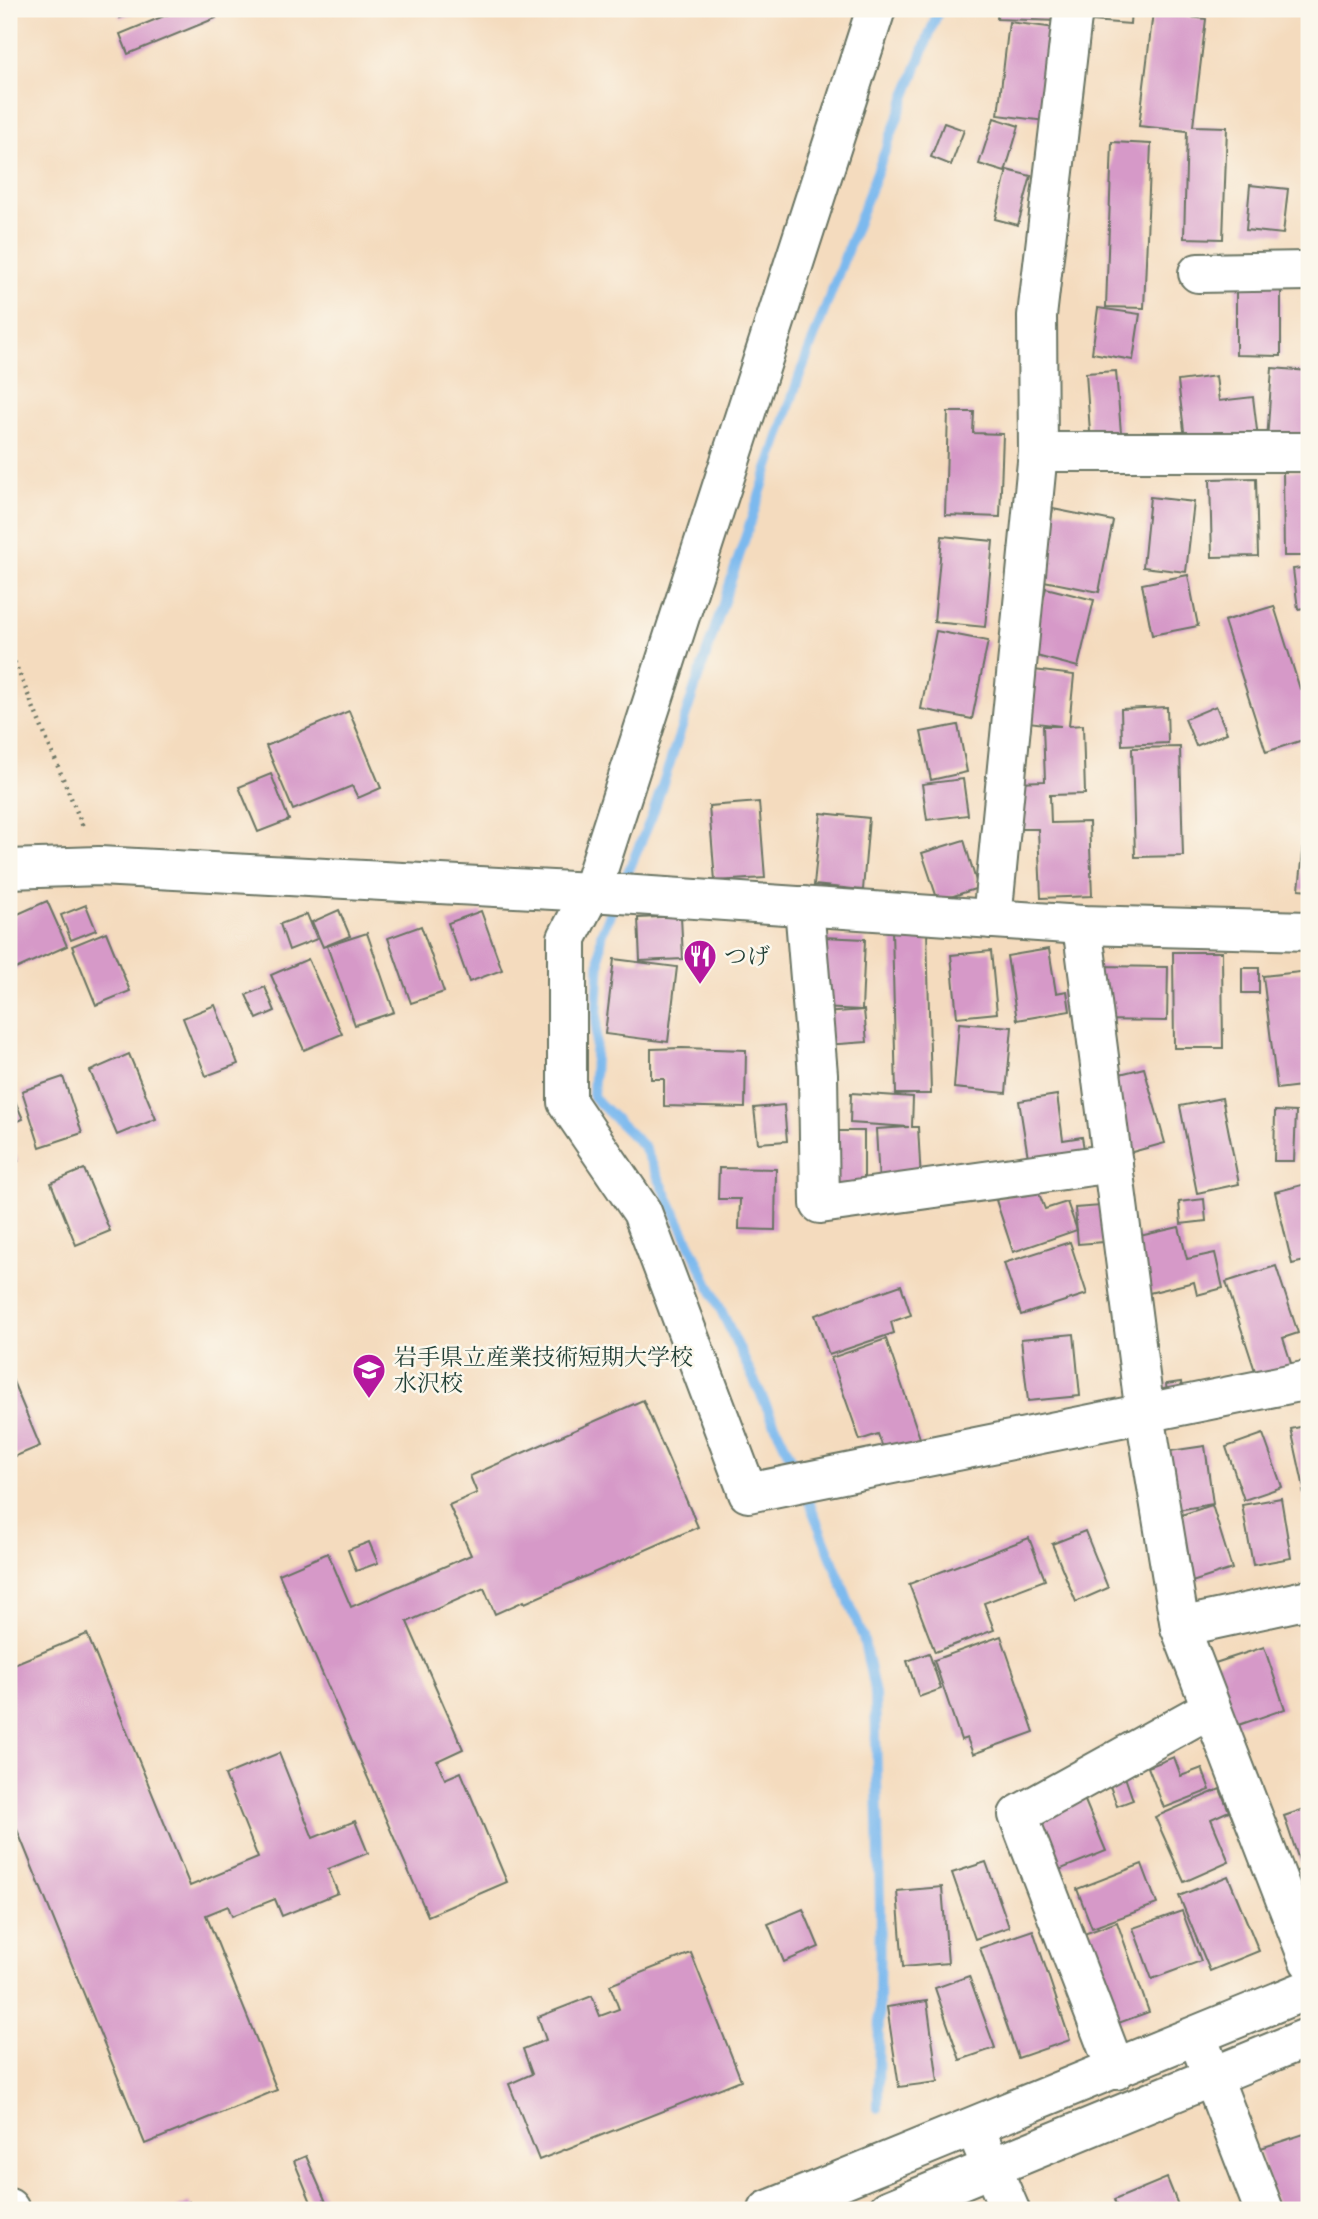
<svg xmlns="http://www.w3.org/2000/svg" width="1318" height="2219" viewBox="0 0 1318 2219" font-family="'EB Garamond','Noto Serif JP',serif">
	<rect width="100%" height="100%" fill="#fbf7ec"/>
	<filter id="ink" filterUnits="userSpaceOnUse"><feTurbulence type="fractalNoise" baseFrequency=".0143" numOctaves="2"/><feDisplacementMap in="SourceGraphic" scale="14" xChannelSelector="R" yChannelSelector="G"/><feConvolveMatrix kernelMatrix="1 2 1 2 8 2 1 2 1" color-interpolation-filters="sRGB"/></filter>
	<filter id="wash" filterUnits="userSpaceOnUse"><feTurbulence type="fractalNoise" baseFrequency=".00686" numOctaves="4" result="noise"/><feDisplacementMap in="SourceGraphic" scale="28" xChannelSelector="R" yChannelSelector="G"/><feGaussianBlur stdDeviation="1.57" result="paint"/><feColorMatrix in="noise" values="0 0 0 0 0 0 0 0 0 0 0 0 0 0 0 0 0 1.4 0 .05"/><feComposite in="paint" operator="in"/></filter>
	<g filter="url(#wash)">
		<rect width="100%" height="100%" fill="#f4dbbe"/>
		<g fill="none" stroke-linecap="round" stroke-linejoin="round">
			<path stroke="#7bb9ee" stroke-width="10" d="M878,2108L880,1904L875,1694L863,1637L795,1467L644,1147L593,1097L601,935L652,816L799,377L939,9"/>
		</g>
		<g id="blocks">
			<g fill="#d699c8">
				<path d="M117,9H145L120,18Z"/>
				<path d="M181,9H212L216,18L128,54L120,34Z"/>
				<path d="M998,9H1058V21L997,19Z"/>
				<path d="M1080,9H1131L1130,24L1079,20Z"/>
				<path d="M1249,9H1268V11L1250,12Z"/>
				<path d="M1153,12L1206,19L1193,126L1227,127L1223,239L1184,238L1187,131L1139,126Z"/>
				<path d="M1009,22L1056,28L1045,121L998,115Z"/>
				<path d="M994,118L1019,126L1005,172L979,164Z"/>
				<path d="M944,123L964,130L951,165L931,157Z"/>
				<path d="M1112,142L1151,144L1144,308L1106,307Z"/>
				<path d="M1007,170L1031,176L1018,225L995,219Z"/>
				<path d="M1250,185L1288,189L1283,234L1246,230Z"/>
				<path d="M1236,284H1281V356L1236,355Z"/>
				<path d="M1098,308L1140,314L1133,360L1092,353Z"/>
				<path d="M1272,368L1309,371V444L1267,441Z"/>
				<path d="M1116,371L1122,445L1091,447L1086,373Z"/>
				<path d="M1216,376L1219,401L1253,397L1259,447L1187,455L1178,381Z"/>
				<path d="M948,412H974L973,433L1003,434L1000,517L945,515Z"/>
				<path d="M1283,471H1309V556H1284Z"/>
				<path d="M1256,478L1258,556L1212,557L1210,479Z"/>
				<path d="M1150,497L1194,502L1186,572L1143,567Z"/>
				<path d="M1053,509L1113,521L1099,592L1039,580Z"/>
				<path d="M942,536L993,541L985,627L934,622Z"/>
				<path d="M1309,567V607L1298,609L1293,569Z"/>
				<path d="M1188,575L1198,626L1152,635L1142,584Z"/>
				<path d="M1046,588L1094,600L1078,667L1029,654Z"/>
				<path d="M1274,606L1300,689L1309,686V738L1266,752L1224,621Z"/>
				<path d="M936,631L988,641L972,719L921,709Z"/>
				<path d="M1034,670L1074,675L1069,726L1083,725L1085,794L1050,795L1051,823L1089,822L1092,896L1041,898L1038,829H1017L1015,782L1045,781L1043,726H1061L1028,722Z"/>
				<path d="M1216,706L1227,733L1196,746L1185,719Z"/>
				<path d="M1167,707L1168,743L1122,745L1121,709Z"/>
				<path d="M349,711L381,788L358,798L352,786L293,810L266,746Z"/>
				<path d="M958,725L967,772L931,780L921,732Z"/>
				<path d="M1180,747L1183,856L1135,857L1132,748Z"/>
				<path d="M271,774L289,820L258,832L239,787Z"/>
				<path d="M963,779L968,815L927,820L922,784Z"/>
				<path d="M759,802L765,878L715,881L709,806Z"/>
				<path d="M821,813L869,818L863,890L814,885Z"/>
				<path d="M1307,816H1309V890L1299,889Z"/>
				<path d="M964,840L978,888L938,901L922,853Z"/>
				<path d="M47,901L67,946L9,972V918Z"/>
				<path d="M86,905L96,930L71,940L61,915Z"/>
				<path d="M339,910L350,936L323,947L312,922Z"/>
				<path d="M481,911L502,970L469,982L448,923Z"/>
				<path d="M307,914L317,939L289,950L280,924Z"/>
				<path d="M681,916L683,959L640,961L638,918Z"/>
				<path d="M421,926L444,992L411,1003L388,938Z"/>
				<path d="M927,928L931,1094H896L892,929Z"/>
				<path d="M106,932L130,991L96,1005L72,946Z"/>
				<path d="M367,933L394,1012L355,1025L327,946Z"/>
				<path d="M823,937L865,939L862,1010L820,1008Z"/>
				<path d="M1049,949L1056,993L1067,991L1070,1011L1017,1020L1007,956Z"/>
				<path d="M991,951L997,1013L957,1017L951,955Z"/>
				<path d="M1173,952H1222L1223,1048H1174Z"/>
				<path d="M308,959L342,1034L304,1050L271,975Z"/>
				<path d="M614,959L677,967L668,1042L605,1034Z"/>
				<path d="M1097,966L1168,967L1167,1021L1097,1020Z"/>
				<rect x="1242" y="968" width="17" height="25"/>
				<path d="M1309,971V1085L1277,1089L1263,976Z"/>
				<path d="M265,987L275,1011L257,1019L246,995Z"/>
				<path d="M215,1005L238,1064L206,1076L183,1018Z"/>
				<path d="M864,1010L867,1042L825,1045L823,1013Z"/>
				<path d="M959,1023L1012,1027L1006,1093L954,1088Z"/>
				<path d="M682,1048L746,1050L745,1108L664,1106V1079H651V1049Z"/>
				<path d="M129,1054L156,1119L117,1135L90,1071Z"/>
				<path d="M1144,1068L1165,1143L1125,1154L1104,1078Z"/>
				<path d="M63,1077L82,1133L40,1147L22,1091Z"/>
				<path d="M11,1092L23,1119L9,1125V1093Z"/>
				<path d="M851,1093L913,1097L912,1127H918L921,1181L879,1183L876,1129L909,1127L850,1123Z"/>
				<path d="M1057,1095L1063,1140L1082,1137L1087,1167L1031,1176L1019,1101Z"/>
				<path d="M1222,1098L1239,1184L1197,1193L1180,1106Z"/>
				<path d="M784,1105L787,1141L758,1143L754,1108Z"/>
				<path d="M1275,1111L1296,1112L1294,1161H1274Z"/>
				<path d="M829,1131H864V1187L829,1186Z"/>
				<path d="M9,1140L18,1161L9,1165Z"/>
				<path d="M719,1168L776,1169L775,1230L739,1229L740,1199H718Z"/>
				<path d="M84,1169L110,1231L76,1245L51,1183Z"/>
				<path d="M1309,1183V1260L1292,1264L1275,1192Z"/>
				<path d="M1036,1186L1045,1209L1067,1202L1077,1230L1013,1252L996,1200Z"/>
				<path d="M1204,1199L1206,1221L1181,1224L1179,1202Z"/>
				<path d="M1101,1206L1104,1242L1078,1244L1075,1208Z"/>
				<path d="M1179,1227L1187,1259L1215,1253L1223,1288L1197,1295L1194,1282L1145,1294L1131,1238Z"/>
				<path d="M1070,1242L1087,1294L1021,1315L1004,1263Z"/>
				<path d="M1276,1266L1298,1333L1283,1338L1292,1366L1257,1377L1226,1282Z"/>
				<path d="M901,1285L911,1315L891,1322L894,1333L829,1355L815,1315Z"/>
				<path d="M1074,1334L1080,1396L1028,1401L1021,1339Z"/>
				<path d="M886,1339L922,1444L886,1456L878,1434L860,1440L831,1358Z"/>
				<path d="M9,1372L40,1446L9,1459Z"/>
				<path d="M1181,1382L1183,1399L1168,1401L1166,1384Z"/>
				<path d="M643,1400L698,1527L525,1603L524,1601L495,1614L484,1588L407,1622L463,1749L437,1761L445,1779L461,1772L507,1882L428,1916L279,1574L328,1553L351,1607L471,1555L449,1505L477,1493L470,1476Z"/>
				<path d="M1309,1425V1487L1304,1488L1291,1429Z"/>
				<path d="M1263,1434L1282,1487L1244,1500L1226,1447Z"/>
				<path d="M1205,1446L1213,1504L1172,1511L1163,1452Z"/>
				<path d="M1309,1490V1511L1308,1512L1303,1491Z"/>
				<path d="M1281,1498L1291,1558L1253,1565L1242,1505Z"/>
				<path d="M1212,1505L1232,1569L1192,1582L1172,1518Z"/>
				<path d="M1085,1531L1108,1588L1076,1602L1052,1544Z"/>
				<path d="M1029,1538L1045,1580L984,1603L994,1630L935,1652L909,1584Z"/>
				<path d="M369,1542L378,1563L356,1571L348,1550Z"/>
				<path d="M87,1634L190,1886L258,1858L225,1775L279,1753L313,1838L355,1821L368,1853L328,1869L338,1893L282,1916L275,1899L232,1916L228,1906L206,1915L277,2090L145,2144L9,1810V1666Z"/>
				<path d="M1001,1636L1034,1732L973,1754L967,1738L961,1740L934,1660Z"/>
				<path d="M1264,1647L1285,1709L1233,1727L1212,1664Z"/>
				<path d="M929,1653L941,1689L919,1697L907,1661Z"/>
				<path d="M1174,1757L1181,1776L1202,1768L1210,1790L1164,1808L1148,1767Z"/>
				<path d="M1124,1774L1133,1800L1117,1806L1108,1780Z"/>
				<path d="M1078,1784L1106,1851L1059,1870L1032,1804Z"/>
				<path d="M1220,1789L1229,1811L1211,1819L1229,1862L1184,1882L1155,1817Z"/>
				<path d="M1308,1808L1309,1860L1300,1863L1284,1816Z"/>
				<path d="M986,1862L1009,1927L975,1939L952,1873Z"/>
				<path d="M1142,1864L1157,1904L1092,1928L1077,1889Z"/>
				<path d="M1309,1867V1924L1291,1873Z"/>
				<path d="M1228,1876L1259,1951L1210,1971L1179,1896Z"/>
				<path d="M942,1887L948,1963L903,1967L897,1891Z"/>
				<path d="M803,1909L819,1947L784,1962L768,1924Z"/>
				<path d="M1182,1911L1201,1961L1152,1979L1133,1928Z"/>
				<path d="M1117,1922L1149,2012L1113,2025L1081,1935Z"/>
				<path d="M1033,1930L1070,2040L1018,2058L980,1948Z"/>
				<path d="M691,1953L741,2080L539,2160L509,2084L532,2074L523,2049L546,2040L538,2017L592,1996L600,2016L619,2009L610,1985Z"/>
				<path d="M969,1976L995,2048L960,2060L935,1988Z"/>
				<path d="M927,2001L938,2082L899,2087L887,2007Z"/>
				<path d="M1307,2133L1309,2141V2207L1298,2210H1278L1258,2149Z"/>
				<path d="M306,2156L326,2202L313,2207L294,2161Z"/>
				<path d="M1167,2178L1180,2210H1118L1114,2200Z"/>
				<path d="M189,2202L192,2210H178L177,2208Z"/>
			</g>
		</g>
	</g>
	<g filter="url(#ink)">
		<use href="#blocks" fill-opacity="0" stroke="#6a7464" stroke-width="2"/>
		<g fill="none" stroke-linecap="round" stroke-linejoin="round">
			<defs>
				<g id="minor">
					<path d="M876,9L591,892L1082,925L1309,931"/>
					<path d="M1198,273L1309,271"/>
					<path d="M1038,452H1309"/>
					<path d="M9,869L99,866L591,892L567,938V1102L642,1212L748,1493L1309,1380"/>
					<path d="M804,906L818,1074L820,1204L1113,1163"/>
					<path d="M992,919L1038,452L1037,316L1073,9"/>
					<path d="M1082,925L1145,1414L1180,1627L1309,1961"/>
					<path d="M1180,1627L1309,1599"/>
					<path d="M1203,2052L1264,2210"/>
					<path d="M1116,2070L1018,1815L1211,1708"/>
					<path d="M982,2145L1010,2210"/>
					<path d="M9,2208L10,2210"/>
					<path d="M768,2210L1309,1989"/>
					<path d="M888,2210L1309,2037"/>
				</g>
			</defs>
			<use href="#minor" stroke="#6a7464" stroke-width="42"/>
			<path stroke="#6a7464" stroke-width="4.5" stroke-dasharray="2 5" stroke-linecap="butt" d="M9,649L84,829"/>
			<use href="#minor" stroke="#fff" stroke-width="38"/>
		</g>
	</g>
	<defs>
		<symbol id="restaurant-pin" viewBox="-11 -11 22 30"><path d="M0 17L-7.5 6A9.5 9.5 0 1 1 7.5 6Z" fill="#b5179e" stroke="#fbf7ec"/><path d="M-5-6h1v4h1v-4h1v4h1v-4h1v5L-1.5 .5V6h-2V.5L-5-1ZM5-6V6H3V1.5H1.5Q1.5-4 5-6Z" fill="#fff"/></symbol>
		<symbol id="university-pin" viewBox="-11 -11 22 30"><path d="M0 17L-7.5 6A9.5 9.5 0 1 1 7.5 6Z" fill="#b5179e" stroke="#fbf7ec"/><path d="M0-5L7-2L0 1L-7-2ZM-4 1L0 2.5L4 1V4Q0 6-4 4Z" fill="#fff"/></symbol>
	</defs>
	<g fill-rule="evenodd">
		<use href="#restaurant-pin" x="681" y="937" width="38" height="52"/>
		<use href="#university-pin" x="350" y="1351" width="38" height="52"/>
	</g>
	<g text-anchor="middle" stroke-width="5" stroke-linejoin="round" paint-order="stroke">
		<g font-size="23" fill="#1f3d34" stroke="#fbf7ec" text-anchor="start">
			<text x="724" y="964">つげ</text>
			<text x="394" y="1365">岩手県立産業技術短期大学校<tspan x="394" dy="26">水沢校</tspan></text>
		</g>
	</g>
	<rect width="1318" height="2219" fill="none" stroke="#fbf7ec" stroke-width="35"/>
</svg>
